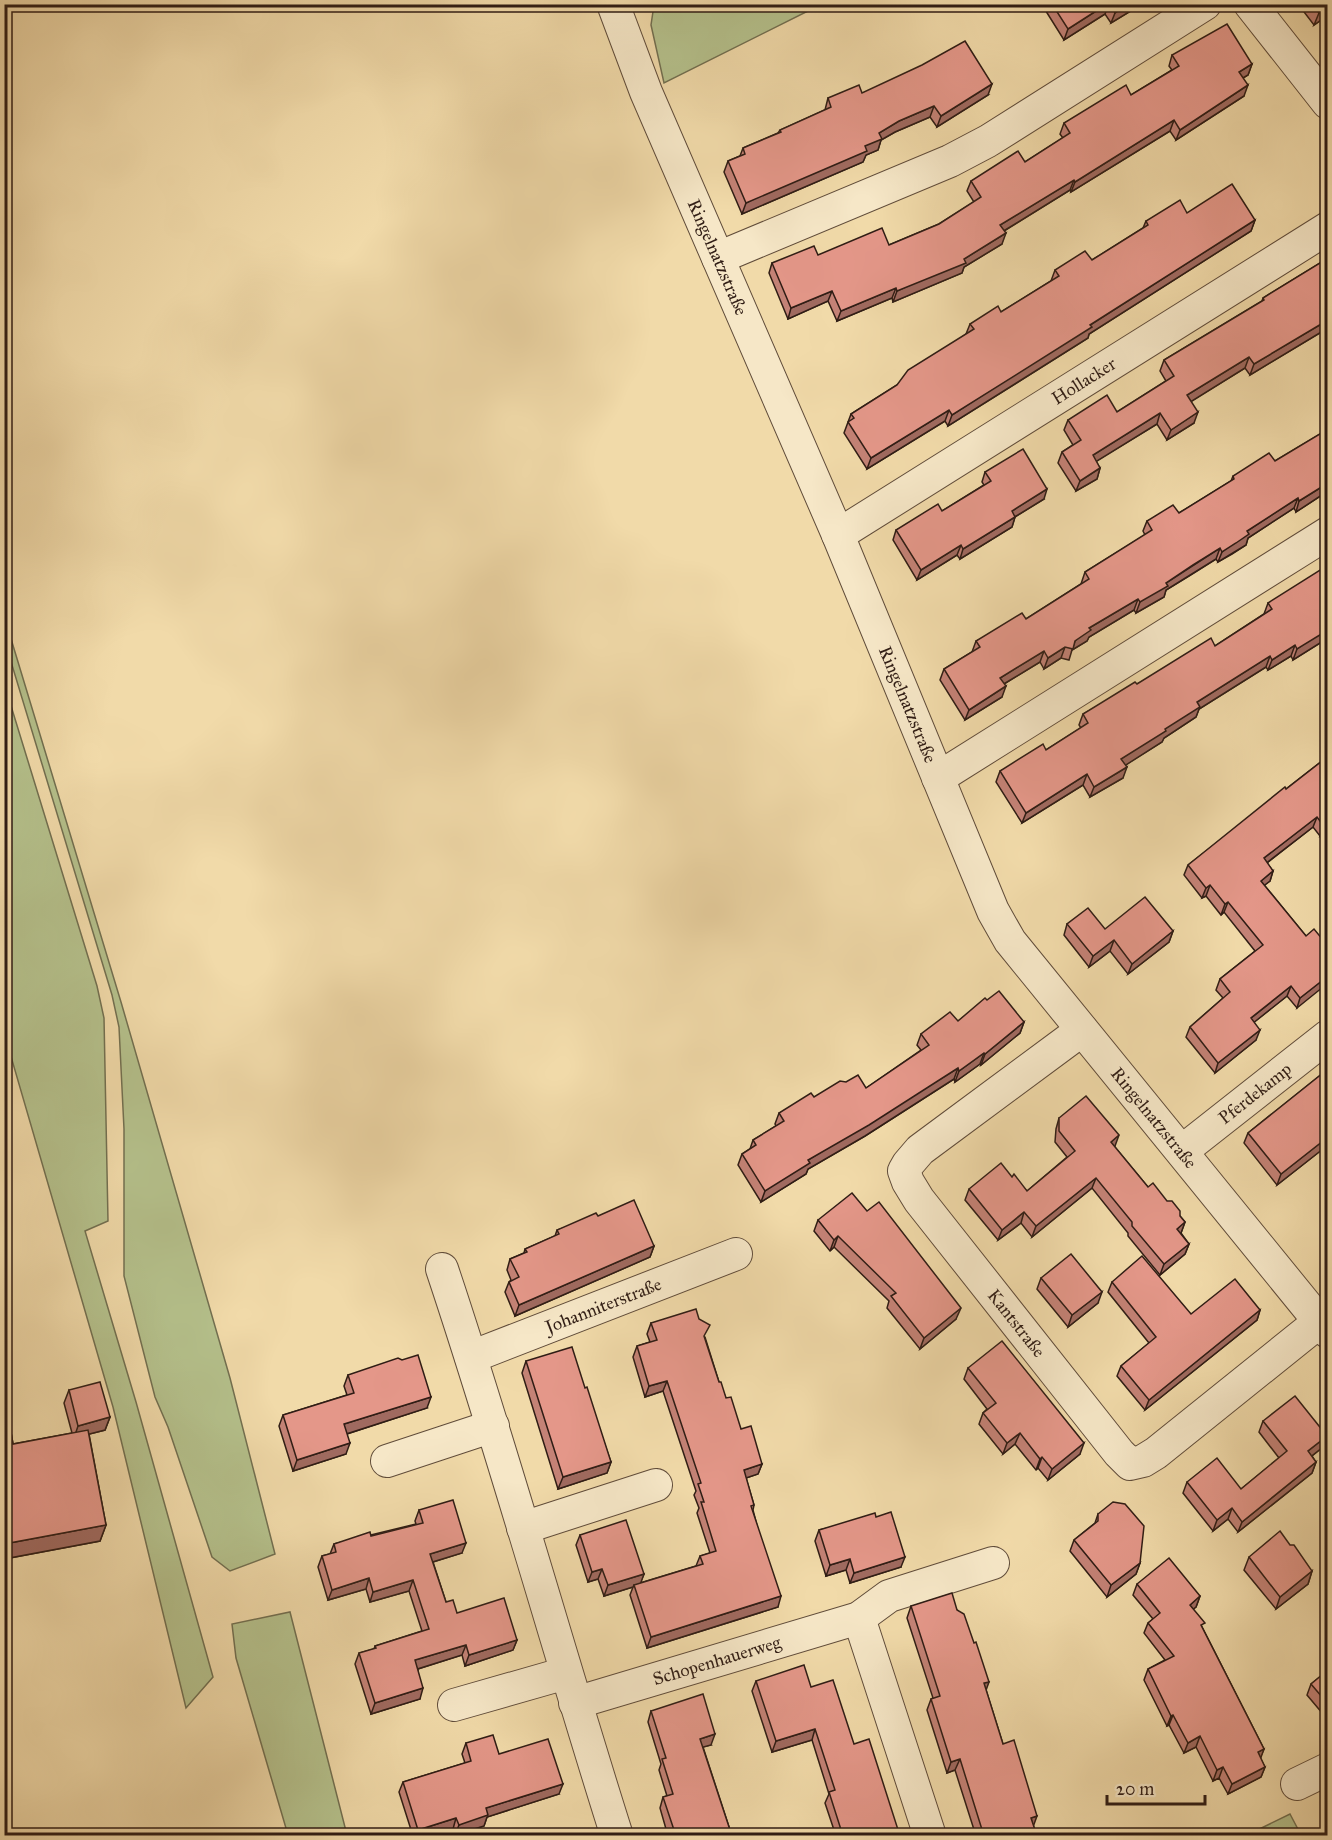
<svg xmlns="http://www.w3.org/2000/svg" width="1332" height="1840" viewBox="0 0 1332 1840" font-family="'IM FELL Great Primer',serif">
	<rect width="100%" height="100%" fill="#f1daa9"/>
	<filter id="stains"><feTurbulence type="fractalNoise" baseFrequency=".00333" numOctaves="4"/><feColorMatrix values="0 0 0 0 .2 0 0 0 0 .09 0 0 0 0 .02 0 0 0 .5 -.17"/></filter>
	<radialGradient id="worn" r=".72"><stop offset=".6" stop-color="#630" stop-opacity="0"/><stop offset="1" stop-color="#630" stop-opacity=".3"/></radialGradient>
	<g fill="#b5c18c" stroke="#726f50" stroke-width="1.5">
		<path d="M654,5V4L820,5L664,83L651,25Z"/>
		<path d="M5,619L121,1002L230,1378L275,1554L230,1571L212,1557L168,1427L155,1397L124,1276V1129L119,1027L112,995L5,642Z"/>
		<path d="M4,683L97,986L104,1018L108,1221L85,1231L136,1402L213,1677L186,1708L113,1407L5,1036Z"/>
		<path d="M290,1612L347,1835H288L236,1658L232,1624Z"/>
		<path d="M1290,1814L1301,1835H1247Z"/>
	</g>
	<g fill="none" stroke-linecap="round" stroke-linejoin="round">
		<defs>
			<g id="minor">
				<path id="s1" d="M613,4L646,92L838,535L993,911L1010,941L1328,1332"/>
				<path d="M1250,4L1328,103"/>
				<path d="M718,258L950,161L988,141L1205,4"/>
				<path id="s2" d="M838,535L1328,228"/>
				<path d="M938,778L1328,533"/>
				<path id="s3" d="M1082,1030L920,1150L908,1164L904,1171L908,1182L919,1200L1119,1453L1130,1464L1143,1461L1156,1453L1319,1322"/>
				<path id="s4" d="M1182,1151L1328,1036"/>
				<path d="M442,1269C505,1457 557,1647 617,1836"/>
				<path id="s5" d="M471,1357L736,1254"/>
				<path d="M387,1461L493,1426"/>
				<path d="M523,1528L656,1485"/>
				<path d="M859,1618L930,1836"/>
				<path id="s6" d="M575,1703L859,1618L889,1596L993,1563"/>
				<path d="M454,1705L566,1673"/>
				<path d="M1297,1784L1328,1769"/>
			</g>
		</defs>
		<use href="#minor" stroke="#604c3a" stroke-width="34"/>
		<use href="#minor" stroke="#f6e7c7" stroke-width="32"/>
	</g>
	<g fill="#c48276" stroke="#301d15" stroke-width="1.5">
		<path d="M1045,4H1136L1134,9L1111,23L1105,14L1064,40L1044,8Z"/>
		<path d="M1298,4H1328V15L1314,25Z"/>
		<path d="M1172,55L1252,64L1248,75L1243,78L1244,96L1176,140L1170,131L1071,192L1070,190L1004,231L1002,244L964,267L962,273L893,302L892,298L837,321L828,301L788,319L769,273L772,263L818,255L889,245L939,224L974,202L967,191L971,181L1025,162L1063,138L1060,134L1064,123L1131,95L1172,70L1169,66Z"/>
		<path d="M862,93L988,95L937,127L930,117L895,132L881,140L878,150L866,155L863,162L742,214L724,172L728,161L740,156L743,148L778,133L780,130L825,110L828,98Z"/>
		<path d="M1187,213L1255,220L1251,231L1089,334L1088,338L948,426L945,421L867,469L844,433L851,414L897,385L966,334L970,324L1001,312L1051,281L1055,270L1092,260L1143,228L1146,221Z"/>
		<path d="M1328,258V328L1250,375L1245,368L1191,401L1194,423L1167,440L1157,424L1096,461L1100,468L1097,479L1076,491L1058,463L1062,452L1073,445L1064,430L1068,420L1117,412L1166,381L1160,371L1164,360L1262,301L1263,298Z"/>
		<path d="M1328,423V491L1296,512L1294,508L1248,538L1246,545L1232,554L1218,562L1216,559L1189,576L1166,590L1164,597L1136,613L1134,610L1089,637L1087,641L1072,650L1069,660L1061,658L1044,669L1040,662L1004,684L1002,697L965,720L940,680L944,669L972,652L976,641L1026,619L1081,584L1085,572L1145,535L1143,531L1147,521L1179,513L1231,481L1233,476L1275,461L1327,430L1326,428Z"/>
		<path d="M985,472L1044,499L1015,517L1012,527L960,559L957,555L917,580L893,540L896,530L942,511L984,485L982,482Z"/>
		<path d="M1268,603L1328,638L1293,660L1291,656L1268,670L1266,667L1199,709L1196,717L1164,738L1162,742L1125,765L1123,778L1090,797L1083,785L1022,823L996,782L1000,771L1046,750L1081,728L1079,725L1083,714L1137,684L1215,646L1264,614Z"/>
		<path d="M1322,761L1328,830L1320,836L1313,827L1267,863L1273,871L1270,881L1264,885L1306,936L1328,946L1297,1008L1287,996L1254,1022L1256,1040L1215,1073L1186,1037L1190,1027L1223,998L1216,990L1220,979L1255,951L1224,912L1221,915L1206,896L1202,898L1184,875L1188,865Z"/>
		<path d="M1067,924L1105,929L1173,931L1169,942L1128,974L1110,951L1089,967L1064,935Z"/>
		<path d="M987,1000L1024,1022L1020,1033L981,1065L980,1064L955,1082L954,1079L865,1136L808,1169L806,1174L761,1202L738,1165L742,1154L750,1149L753,1140L776,1126L775,1124L779,1113L866,1088L921,1050L917,1045L921,1034L958,1021Z"/>
		<path d="M1328,1069V1145L1277,1185L1244,1143L1248,1133Z"/>
		<path d="M1059,1118L1114,1146L1148,1187L1180,1216L1185,1222L1181,1233L1189,1244L1185,1254L1160,1275L1128,1236V1233L1092,1188L1032,1237L1021,1223L998,1240L965,1200L969,1189L1012,1177L1027,1191L1067,1157L1055,1142L1056,1129Z"/>
		<path d="M598,1216L654,1246L650,1257L515,1316L505,1292L509,1282L511,1280L507,1270L510,1259L524,1253L525,1249L555,1236L557,1230Z"/>
		<path d="M818,1220L956,1319L920,1349L887,1308L889,1301L834,1247L830,1251L814,1231Z"/>
		<path d="M1041,1278L1098,1303L1068,1327L1037,1289Z"/>
		<path d="M1112,1282L1191,1314L1260,1310L1257,1320L1145,1410L1117,1376L1121,1366L1149,1343L1108,1292Z"/>
		<path d="M651,1323L705,1337L719,1382L726,1398L741,1429L762,1464L758,1474L746,1478L754,1505L753,1510L778,1607L647,1648L630,1595L633,1587L604,1596L598,1579L588,1582L576,1545L580,1535L644,1574L640,1583L696,1566L700,1556L710,1553L697,1513L699,1508L694,1495L696,1491L663,1391L645,1397L633,1357L637,1346L650,1342L647,1334Z"/>
		<path d="M526,1361L585,1388L611,1462L607,1473L558,1489L522,1373Z"/>
		<path d="M968,1368L1080,1454L1048,1480L1038,1468L1036,1470L1015,1444L1003,1454L979,1424L983,1413L987,1409L964,1379Z"/>
		<path d="M348,1375L427,1408L347,1434L346,1454L293,1471L279,1426L283,1415L347,1395L344,1386Z"/>
		<path d="M69,1390L110,1417L105,1430L89,1434L106,1525L100,1541L4,1559V1392L13,1444L72,1433L64,1403Z"/>
		<path d="M1263,1421L1323,1447L1312,1456L1316,1462L1312,1473L1238,1532L1228,1519L1213,1531L1183,1493L1187,1482L1241,1489L1279,1458L1259,1432Z"/>
		<path d="M419,1510L462,1553L433,1562L446,1602L457,1613L517,1640L513,1650L465,1666L462,1655L418,1669L420,1699L371,1714L355,1664L359,1653L374,1649L375,1646L422,1631L409,1591L370,1602L366,1589L328,1600L318,1567L322,1556L330,1554L334,1544L416,1524L415,1521Z"/>
		<path d="M1098,1514L1140,1563L1136,1574L1107,1597L1070,1551L1074,1540L1095,1523Z"/>
		<path d="M876,1517L901,1567L850,1583L846,1570L826,1576L815,1541L819,1530Z"/>
		<path d="M1249,1557L1312,1571L1308,1584L1276,1609L1244,1570Z"/>
		<path d="M1137,1584L1200,1596L1196,1607L1193,1609L1264,1749L1260,1758L1265,1767L1261,1777L1228,1794L1219,1778L1213,1781L1196,1747L1184,1753L1169,1725L1167,1726L1144,1680L1148,1669L1165,1660L1144,1633L1148,1623L1153,1619L1133,1595Z"/>
		<path d="M911,1606L957,1610L986,1690L1003,1744L1037,1836H976L955,1770L947,1773L927,1710L931,1699L933,1698L907,1618Z"/>
		<path d="M1328,1663V1720L1307,1695L1311,1684L1322,1675L1326,1664Z"/>
		<path d="M756,1681L811,1687L854,1744L900,1836H836L825,1803L829,1794L812,1740L772,1752L752,1691Z"/>
		<path d="M651,1711L711,1745L703,1747L732,1836H668L660,1808L663,1797L667,1796L659,1770L661,1764L648,1722Z"/>
		<path d="M466,1743L499,1754L559,1794L487,1817L484,1826L455,1835L453,1829L430,1836H413L399,1792L403,1782L465,1763L462,1754Z"/>
	</g>
	<g fill="#a06a60" stroke="#301d15" stroke-width="1.5">
		<path d="M1107,4H1109L1105,14L1064,40L1068,29Z"/>
		<path d="M1128,4H1136L1134,9L1111,23L1115,13Z"/>
		<path d="M1328,6V15L1314,25L1319,13Z"/>
		<path d="M1252,64L1248,75L1236,82L1239,72Z"/>
		<path d="M992,84L988,95L937,127L941,116Z"/>
		<path d="M1248,85L1244,96L1176,140L1180,130Z"/>
		<path d="M934,106L930,117L895,132L881,140L878,150L866,155L863,162L742,214L746,203L879,133L899,121Z"/>
		<path d="M1174,120L1170,131L1071,192L1075,182Z"/>
		<path d="M1074,180L1070,190L997,235L1000,225Z"/>
		<path d="M1255,220L1251,231L1089,334L1088,338L948,426L952,415L1090,325Z"/>
		<path d="M1006,233L1002,244L964,267L962,273L893,302L897,291L964,259Z"/>
		<path d="M896,288L892,298L837,321L841,311Z"/>
		<path d="M832,291L828,301L788,319L791,308Z"/>
		<path d="M1328,320V328L1250,375L1254,364Z"/>
		<path d="M1249,357L1245,368L1184,406L1187,395Z"/>
		<path d="M949,410L945,421L867,469L871,458Z"/>
		<path d="M1198,412L1194,423L1167,440L1171,430Z"/>
		<path d="M1160,413L1157,424L1089,466L1093,455Z"/>
		<path d="M1100,468L1097,479L1076,491L1080,481Z"/>
		<path d="M1328,483V491L1296,512L1299,501Z"/>
		<path d="M1047,489L1044,499L1008,521L1012,511Z"/>
		<path d="M1298,498L1294,508L1248,538L1246,545L1218,562L1222,552L1247,531Z"/>
		<path d="M1015,517L1012,527L960,559L963,549Z"/>
		<path d="M961,545L957,555L917,580L921,570Z"/>
		<path d="M1220,548L1216,559L1166,590L1164,597L1136,613L1140,602L1166,583Z"/>
		<path d="M1138,599L1134,610L1089,637L1087,641L1072,650L1075,641L1089,628Z"/>
		<path d="M1328,627V638L1293,660L1297,649Z"/>
		<path d="M1295,645L1291,656L1268,670L1272,660Z"/>
		<path d="M1065,647L1061,658L1044,669L1048,658Z"/>
		<path d="M1044,651L1040,662L997,688L1000,678Z"/>
		<path d="M1270,656L1266,667L1199,709L1196,717L1164,738L1162,742L1118,770L1121,759L1165,729L1197,702Z"/>
		<path d="M1006,686L1002,697L965,720L969,710Z"/>
		<path d="M1127,767L1123,778L1090,797L1094,787Z"/>
		<path d="M1087,774L1083,785L1022,823L1026,813Z"/>
		<path d="M1317,817L1313,827L1260,868L1264,858Z"/>
		<path d="M1328,822V830L1320,836L1323,825Z"/>
		<path d="M1273,871L1270,881L1257,891L1261,881Z"/>
		<path d="M1210,885L1206,896L1202,898L1206,888Z"/>
		<path d="M1228,902L1224,912L1221,915L1225,904Z"/>
		<path d="M1173,931L1169,942L1128,974L1132,964Z"/>
		<path d="M1114,940L1110,951L1089,967L1093,956Z"/>
		<path d="M1328,976V983L1297,1008L1300,998Z"/>
		<path d="M1291,986L1287,996L1247,1028L1251,1018Z"/>
		<path d="M1024,1022L1020,1033L981,1065L985,1054Z"/>
		<path d="M1260,1030L1256,1040L1215,1073L1218,1063Z"/>
		<path d="M984,1053L980,1064L955,1082L959,1071Z"/>
		<path d="M958,1068L954,1079L865,1136L808,1169L806,1174L761,1202L765,1191L808,1160Z"/>
		<path d="M1119,1135L1115,1146L1107,1152L1111,1142Z"/>
		<path d="M1328,1137V1145L1277,1185L1281,1174Z"/>
		<path d="M1096,1178L1092,1188L1032,1237L1036,1226Z"/>
		<path d="M1024,1212L1021,1223L998,1240L1002,1230Z"/>
		<path d="M1185,1222L1181,1233L1173,1240L1177,1229Z"/>
		<path d="M838,1236L834,1247L830,1251L834,1240Z"/>
		<path d="M1189,1244L1185,1254L1160,1275L1164,1264Z"/>
		<path d="M654,1246L650,1257L515,1316L519,1305Z"/>
		<path d="M1102,1292L1098,1303L1068,1327L1072,1315Z"/>
		<path d="M961,1308L956,1319L920,1349L924,1338Z"/>
		<path d="M1260,1310L1257,1320L1145,1410L1149,1400Z"/>
		<path d="M667,1381L663,1391L645,1397L649,1386Z"/>
		<path d="M431,1397L427,1408L340,1436L344,1424Z"/>
		<path d="M110,1417L105,1430L74,1438L78,1426Z"/>
		<path d="M1020,1433L1015,1444L1003,1454L1007,1443Z"/>
		<path d="M1327,1436L1323,1447L1304,1462L1308,1451Z"/>
		<path d="M350,1443L346,1454L293,1471L297,1460Z"/>
		<path d="M1084,1443L1080,1454L1048,1480L1052,1469Z"/>
		<path d="M1042,1457L1038,1468L1036,1470L1040,1459Z"/>
		<path d="M611,1462L607,1473L558,1489L563,1477Z"/>
		<path d="M1316,1462L1312,1473L1238,1532L1242,1522Z"/>
		<path d="M762,1464L758,1474L740,1480L744,1470Z"/>
		<path d="M1232,1508L1228,1519L1213,1531L1217,1520Z"/>
		<path d="M106,1525L100,1541L4,1559V1544Z"/>
		<path d="M466,1543L462,1553L426,1564L430,1554Z"/>
		<path d="M905,1557L901,1567L850,1583L854,1573Z"/>
		<path d="M850,1559L846,1570L826,1576L830,1565Z"/>
		<path d="M1140,1563L1136,1574L1107,1597L1111,1585Z"/>
		<path d="M602,1569L598,1579L588,1582L592,1572Z"/>
		<path d="M1312,1571L1308,1584L1276,1609L1280,1597Z"/>
		<path d="M644,1574L640,1585H634L633,1587L604,1596L608,1585Z"/>
		<path d="M369,1578L366,1589L328,1600L332,1590Z"/>
		<path d="M413,1580L409,1591L370,1602L373,1592Z"/>
		<path d="M781,1596L778,1607L647,1648L651,1637Z"/>
		<path d="M1200,1596L1196,1607L1186,1615L1190,1605Z"/>
		<path d="M517,1640L513,1650L465,1666L469,1655Z"/>
		<path d="M466,1645L462,1655L411,1671L415,1660Z"/>
		<path d="M989,1682L985,1693L984,1683Z"/>
		<path d="M423,1688L420,1699L371,1714L375,1703Z"/>
		<path d="M1173,1715L1169,1725L1167,1726L1171,1716Z"/>
		<path d="M815,1729L812,1740L772,1752L776,1741Z"/>
		<path d="M715,1734L711,1745L696,1749L700,1739Z"/>
		<path d="M1200,1736L1196,1747L1184,1753L1188,1743Z"/>
		<path d="M1264,1749L1260,1760L1258,1752Z"/>
		<path d="M960,1759L955,1770L947,1773L951,1762Z"/>
		<path d="M1223,1767L1219,1778L1213,1781L1217,1770Z"/>
		<path d="M1265,1767L1261,1777L1228,1794L1232,1784Z"/>
		<path d="M563,1784L559,1794L487,1817L484,1826L455,1835L459,1825L486,1808Z"/>
		<path d="M1037,1816L1033,1827L1031,1818Z"/>
		<path d="M456,1818L453,1829L430,1836H416L418,1830Z"/>
	</g>
	<g fill="#e49789" stroke="#301d15" stroke-width="1.5">
		<path d="M1052,4H1107L1068,29Z"/>
		<path d="M1110,4H1128L1115,13Z"/>
		<path d="M1312,4H1328V6L1319,13Z"/>
		<path d="M1227,24L1252,64L1239,72L1248,85L1180,130L1174,120L1075,182L1074,180L1000,225L1006,233L964,259L966,263L897,291L896,288L841,311L832,291L791,308L772,263L814,246L818,255L882,228L889,245L939,224L981,197L971,181L1018,151L1025,162L1070,133L1064,123L1126,85L1131,95L1179,66L1172,55Z"/>
		<path d="M965,41L992,84L941,116L934,106L899,121L879,133L882,139L865,146L867,151L746,203L728,161L745,154L743,148L781,132L780,130L831,107L828,98L859,85L862,93L922,65Z"/>
		<path d="M1232,184L1255,220L1090,325L1092,327L952,415L949,410L871,458L848,422L854,418L851,414L897,385L908,370L974,329L970,324L998,306L1001,312L1059,276L1055,270L1085,251L1092,260L1148,225L1146,221L1180,200L1187,213Z"/>
		<path d="M1328,258V320L1254,364L1249,357L1187,395L1198,412L1171,430L1160,413L1093,455L1100,468L1080,481L1062,452L1081,440L1068,420L1107,395L1117,412L1174,376L1164,360L1264,300L1263,298Z"/>
		<path d="M1328,429V483L1299,501L1298,498L1247,531L1249,534L1236,543L1222,552L1220,548L1193,565L1166,583L1168,586L1140,602L1138,599L1089,628L1091,630L1075,641L1073,649L1065,647L1048,658L1044,651L1000,678L1006,686L969,710L944,669L980,647L976,641L1022,613L1026,619L1089,579L1085,572L1152,530L1147,521L1173,505L1179,513L1234,479L1233,476L1269,453L1275,461Z"/>
		<path d="M1023,449L1047,489L1012,511L1015,517L963,549L961,545L921,570L896,530L938,504L942,511L991,481L985,472Z"/>
		<path d="M1328,565V630L1297,649L1295,645L1272,660L1270,656L1197,702L1200,707L1165,729L1166,731L1121,759L1127,767L1094,787L1087,774L1026,813L1000,771L1043,744L1046,750L1088,723L1083,714L1135,682L1137,684L1211,638L1215,646L1272,609L1268,603Z"/>
		<path d="M1322,761L1328,768V822L1323,825L1317,817L1264,858L1273,871L1261,881L1306,936L1314,929L1328,946V976L1300,998L1291,986L1251,1018L1260,1030L1218,1063L1190,1027L1230,992L1220,979L1263,945L1228,902L1225,904L1210,885L1206,888L1188,865L1285,787L1286,789Z"/>
		<path d="M1145,897L1173,931L1132,964L1114,940L1093,956L1067,924L1088,908L1105,929Z"/>
		<path d="M999,991L1024,1022L985,1054L984,1053L959,1071L958,1068L869,1125L808,1160L810,1163L765,1191L742,1154L756,1145L753,1140L784,1121L779,1113L811,1093L814,1097L840,1081L846,1082L858,1075L866,1088L929,1045L921,1034L950,1012L958,1021L985,998L987,1000Z"/>
		<path d="M1328,1069V1137L1281,1174L1248,1133Z"/>
		<path d="M1086,1096L1119,1135L1111,1142L1148,1187L1153,1183L1167,1201H1172L1180,1211V1216L1185,1222L1177,1229L1189,1244L1164,1264L1132,1226V1222L1096,1178L1036,1226L1024,1212L1002,1230L969,1189L1001,1163L1012,1177L1014,1174L1027,1191L1075,1151L1059,1131V1118Z"/>
		<path d="M852,1193L867,1211L879,1202L961,1308L924,1338L891,1296L896,1293L838,1236L834,1240L818,1220Z"/>
		<path d="M634,1200L654,1246L519,1305L509,1282L519,1277L510,1259L527,1252L525,1249L559,1234L557,1230L596,1213L598,1216Z"/>
		<path d="M1071,1254L1102,1292L1072,1315L1041,1278Z"/>
		<path d="M1142,1256L1191,1314L1235,1279L1260,1310L1149,1400L1121,1366L1156,1337L1112,1282Z"/>
		<path d="M696,1309L699,1319L710,1325L704,1336L719,1382H721L726,1398L731,1397L741,1429L751,1426L762,1464L744,1470L754,1505L751,1506L781,1596L651,1637L634,1585L703,1564L700,1556L716,1551L701,1502H704L698,1484L701,1483L667,1381L649,1386L637,1346L657,1340L651,1323Z"/>
		<path d="M1002,1341L1084,1443L1052,1469L1042,1457L1040,1459L1020,1433L1007,1443L983,1413L996,1403L968,1368Z"/>
		<path d="M572,1347L585,1388L587,1387L611,1462L563,1477L526,1361Z"/>
		<path d="M418,1355L431,1397L344,1424L350,1443L297,1460L283,1415L354,1393L348,1375L398,1358L402,1360Z"/>
		<path d="M100,1382L110,1417L78,1426L69,1390Z"/>
		<path d="M4,1392L13,1444L88,1430L106,1525L4,1544Z"/>
		<path d="M1295,1396L1327,1436L1308,1451L1316,1462L1242,1522L1232,1508L1217,1520L1187,1482L1217,1458L1241,1489L1287,1451L1263,1421Z"/>
		<path d="M453,1500L466,1543L430,1554L446,1602L453,1600L457,1613L504,1598L517,1640L469,1655L466,1645L415,1660L423,1688L375,1703L359,1653L376,1648L375,1646L429,1629L413,1580L373,1592L369,1578L332,1590L322,1556L336,1552L334,1544L370,1532L371,1536L423,1523L419,1510Z"/>
		<path d="M1113,1502L1125,1504L1144,1526L1140,1563L1111,1585L1074,1540L1098,1521V1514Z"/>
		<path d="M891,1512L905,1557L854,1573L850,1559L830,1565L819,1530L875,1513L876,1517Z"/>
		<path d="M626,1520L644,1574L608,1585L602,1569L592,1572L580,1535Z"/>
		<path d="M1280,1531L1290,1545H1294L1312,1571L1280,1597L1249,1557Z"/>
		<path d="M1169,1558L1200,1596L1190,1605L1205,1623L1201,1625L1264,1749L1258,1752L1265,1767L1232,1784L1223,1767L1217,1770L1200,1736L1188,1743L1173,1715L1171,1716L1148,1669L1174,1656L1148,1623L1160,1613L1137,1584Z"/>
		<path d="M952,1593L957,1610L964,1614L974,1643L976,1642L989,1682L984,1683L1003,1744L1014,1740L1037,1816L1031,1818L1037,1836H984L960,1759L951,1762L931,1699L940,1696L911,1606Z"/>
		<path d="M804,1665L811,1687L833,1680L854,1744L869,1739L900,1836H843L829,1792L835,1790L815,1729L776,1741L756,1681Z"/>
		<path d="M1328,1670V1704L1311,1684Z"/>
		<path d="M703,1694L715,1734L700,1739L732,1836H676L663,1797L673,1794L662,1759L666,1758L651,1711Z"/>
		<path d="M493,1735L499,1754L548,1739L563,1784L486,1808L488,1815L459,1825L456,1818L418,1830L403,1782L471,1761L466,1743Z"/>
	</g>
	<g text-anchor="middle" stroke-width="4.5" stroke-linejoin="round" paint-order="stroke">
		<g font-size="18" fill="#301d15" stroke="#f6e7c7">
			<text dy="6" stroke="none"><textPath href="#s1" startOffset="274">Ringelnatzstraße</textPath></text>
			<text dy="6" stroke="none"><textPath href="#s2" startOffset="290">Hollacker</textPath></text>
			<text dy="6" stroke="none"><textPath href="#s1" startOffset="760">Ringelnatzstraße</textPath></text>
			<text dy="6" stroke="none"><textPath href="#s4" startOffset="93">Pferdekamp</textPath></text>
			<text dy="6" stroke="none"><textPath href="#s1" startOffset="1246">Ringelnatzstraße</textPath></text>
			<text dy="6" stroke="none"><textPath href="#s5" startOffset="142">Johanniterstraße</textPath></text>
			<text dy="6" stroke="none"><textPath href="#s3" startOffset="418">Kantstraße</textPath></text>
			<text dy="6" stroke="none"><textPath href="#s6" startOffset="148">Schopenhauerweg</textPath></text>
		</g>
	</g>
	<rect width="1332" height="1840" fill="none" stroke="#f1daa9" stroke-width="24"/>
	<rect x="6" y="6" width="1320" height="1828" fill="none" stroke="#301d15" stroke-width="3"/>
	<rect x="12" y="12" width="1308" height="1816" fill="none" stroke="#301d15" stroke-width="1.5"/>
	<path d="M1107 1795v9h98v-9" fill="none" stroke="#301d15" stroke-width="3"/>
	<text x="1116" y="1795" font-size="18" fill="#301d15" stroke="#f6e7c7" stroke-width="4.5" paint-order="stroke">20 m</text>
	<rect width="100%" height="100%" filter="url(#stains)"/>
	<rect width="100%" height="100%" fill="url(#worn)"/>
</svg>
